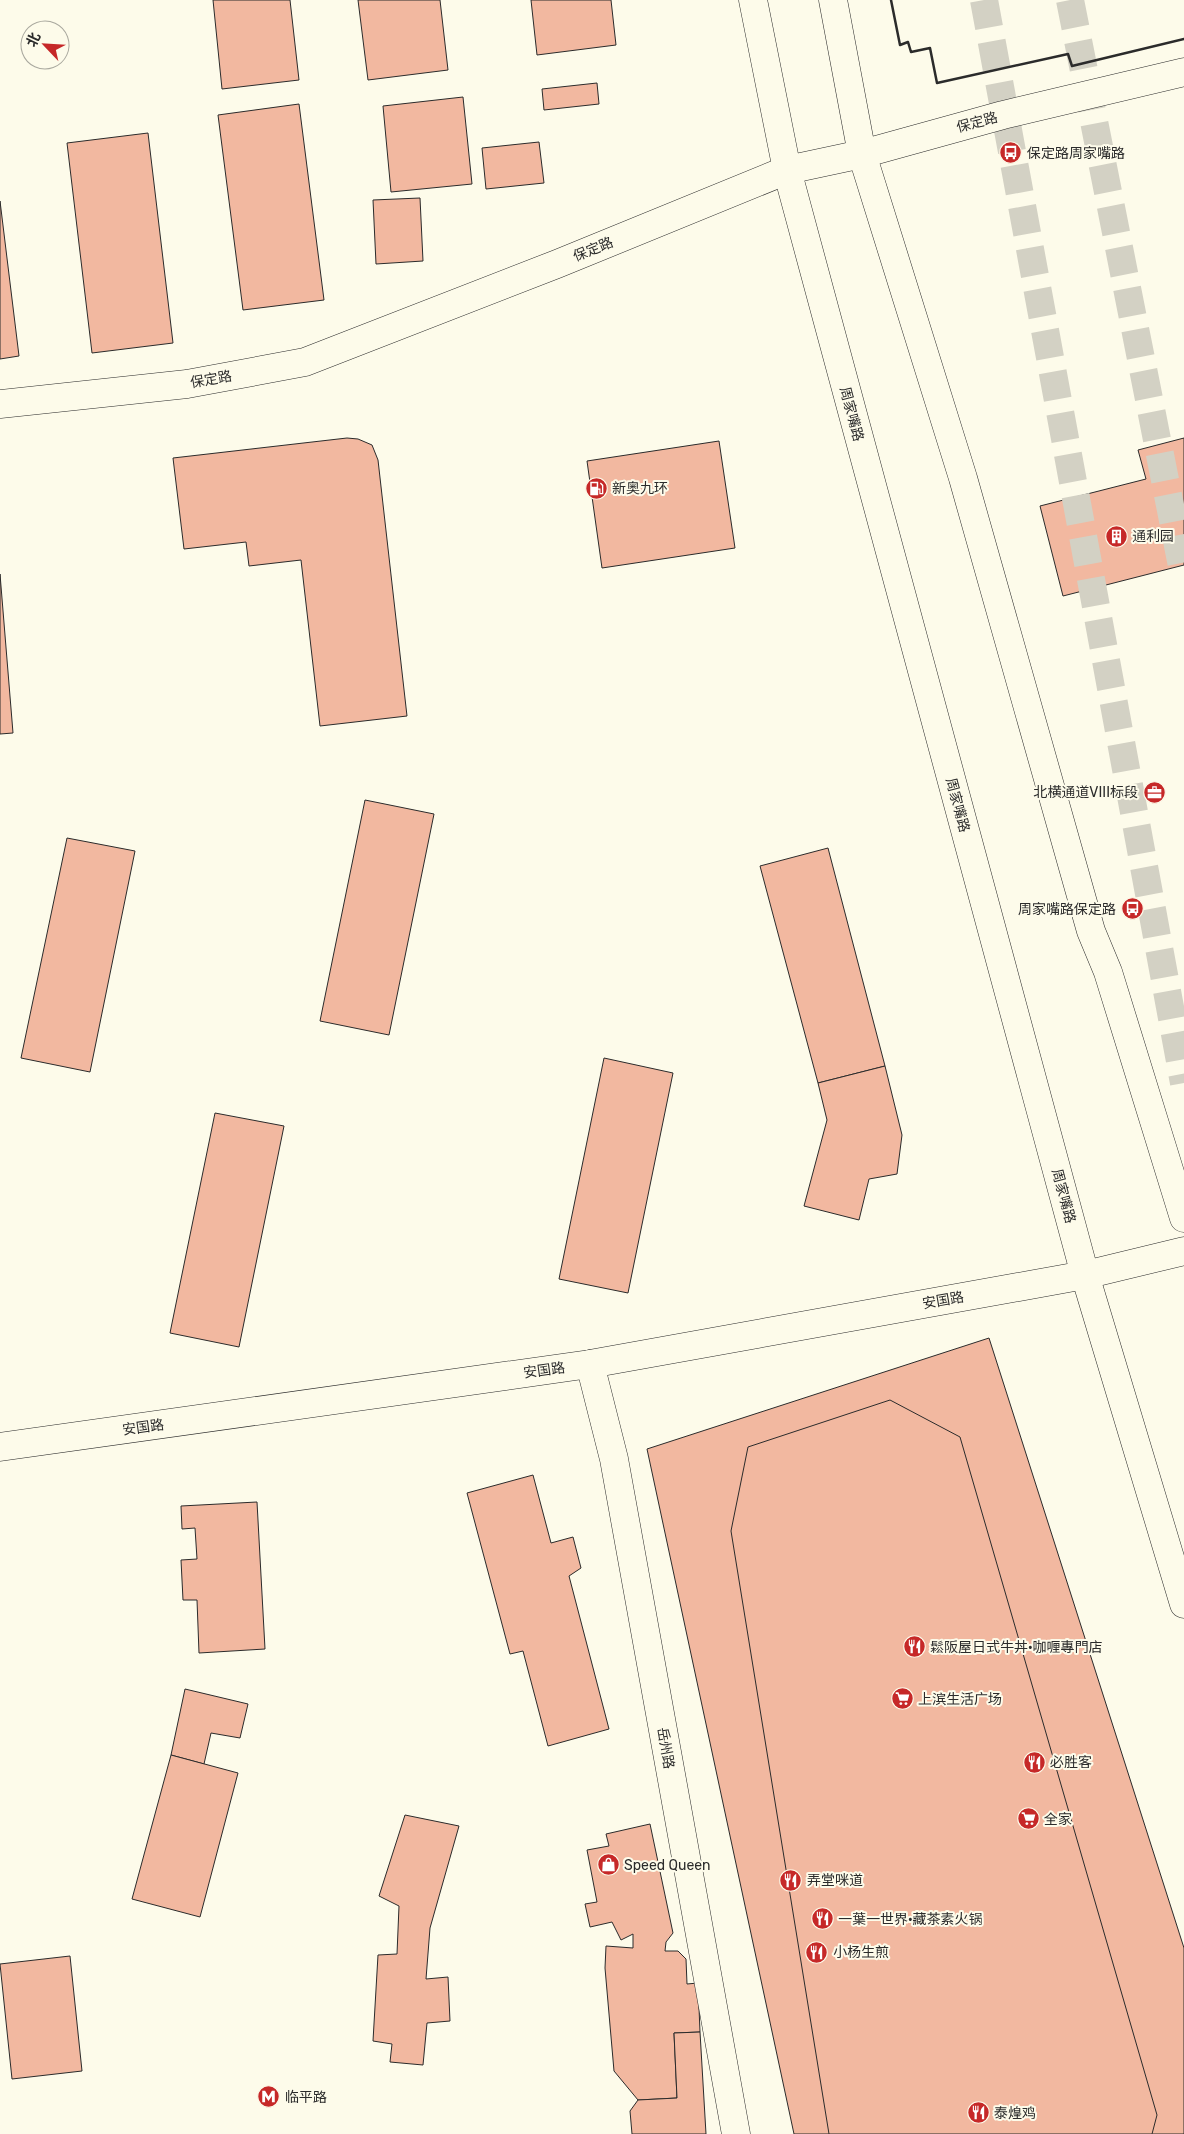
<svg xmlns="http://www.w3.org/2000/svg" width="1184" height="2134" viewBox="0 0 1184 2134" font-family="Rubik,'Noto Sans SC',sans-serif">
	<rect width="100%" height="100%" fill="#fdfbea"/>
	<g fill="#f2b8a0" stroke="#2b2b2b">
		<path d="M213,0H290L299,80L222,89Z"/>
		<path d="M358,0H440L448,70L368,80Z"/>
		<path d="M531,0H611L616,45L537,55Z"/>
		<path d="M597,83L599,104L544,110L542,89Z"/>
		<path d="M463,97L472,184L391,192L383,106Z"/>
		<path d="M299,104L324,300L243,310L218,115Z"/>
		<path d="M148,133L173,343L92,353L67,143Z"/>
		<path d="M539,142L544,183L486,189L482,148Z"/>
		<path d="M420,198L423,261L376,264L373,200Z"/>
		<path d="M0,201L19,356L0,359Z"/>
		<path d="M347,438L358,439L372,445L378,460L407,716L320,726L301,560L249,566L246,542L184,549L173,458Z"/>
		<path d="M1184,438V565L1063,596L1040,506L1146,479L1138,450Z"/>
		<path d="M719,441L735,548L602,568L587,461Z"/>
		<path d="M0,574L13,733L0,734Z"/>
		<path d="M365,800L434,814L389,1035L320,1021Z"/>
		<path d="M67,838L135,851L90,1072L21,1058Z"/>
		<path d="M828,848L885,1066L818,1083L760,866Z"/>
		<path d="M604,1058L673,1073L628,1293L559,1279Z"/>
		<path d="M885,1066L902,1135L897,1174L869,1179L859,1220L804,1206L827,1120L818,1083Z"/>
		<path d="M215,1113L284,1126L239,1347L170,1333Z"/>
		<path d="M989,1338L1184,1948V2134H794L647,1449Z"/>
		<path d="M890,1400L960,1437L1157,2115L1152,2134H829L731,1531L748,1447Z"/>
		<path d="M533,1475L551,1543L573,1537L581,1568L569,1576L609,1729L548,1746L523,1651L510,1654L467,1493Z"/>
		<path d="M257,1502L265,1649L199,1653L197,1600H183L181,1560L197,1559L195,1528L182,1529L181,1506Z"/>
		<path d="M185,1689L248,1704L240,1738L211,1733L204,1764L171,1755Z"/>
		<path d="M171,1755L238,1773L200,1917L132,1899Z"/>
		<path d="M405,1815L459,1826L430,1928L426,1979L448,1977L450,2021L427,2023L423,2065L390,2062L392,2044L373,2041L378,1955L397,1954L399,1906L379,1896Z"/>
		<path d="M650,1824L673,1933L666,1942L665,1951H678L686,1959L687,1984L698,1983L700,2032L674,2033L677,2098L638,2100L614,2071L605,1968L606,1946L633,1948V1934L621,1940L612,1922L590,1927L585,1904L597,1902L587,1850L609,1846L606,1834Z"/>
		<path d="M70,1956L82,2071L12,2079L0,1964Z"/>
		<path d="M700,2032L706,2134H632L630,2111L638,2100L677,2098L674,2033Z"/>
	</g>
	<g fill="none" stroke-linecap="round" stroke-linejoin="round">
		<g stroke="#d3d1c4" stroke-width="28" stroke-dasharray="28 14" stroke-linecap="butt">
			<path d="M984,0L1184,1083"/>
			<path d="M1070,0L1184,576"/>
		</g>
		<defs>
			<g id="minor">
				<path d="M0,404L187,384L305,362L557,264L787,170L862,154L1003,115L1184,72"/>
				<path d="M590,1364L614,1459L736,2134"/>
				<path d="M0,1447L590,1364L1085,1275L1184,1251"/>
			</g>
			<g id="primary">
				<path d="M753,0L787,170L1085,1275L1184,1604"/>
				<path d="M833,0L862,154L963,478L1091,931L1108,972L1184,1218"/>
			</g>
		</defs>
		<use href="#minor" stroke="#2b2b2b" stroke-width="29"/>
		<use href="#primary" stroke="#2b2b2b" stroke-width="29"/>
		<use href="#minor" stroke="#fdfbea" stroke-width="28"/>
		<use href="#primary" stroke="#fdfbea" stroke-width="28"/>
		<path stroke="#2b2b2b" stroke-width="2.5" d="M891,0L900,45L908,42L911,52L930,48L937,83L1068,54L1072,66L1184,39"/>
	</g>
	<defs>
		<symbol id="bus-disc" viewBox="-11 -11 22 22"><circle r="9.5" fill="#c62828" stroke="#fdfbea"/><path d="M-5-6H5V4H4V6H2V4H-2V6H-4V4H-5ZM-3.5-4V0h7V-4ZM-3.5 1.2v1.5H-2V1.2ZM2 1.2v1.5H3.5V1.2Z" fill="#fff"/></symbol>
		<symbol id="fuel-disc" viewBox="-11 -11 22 22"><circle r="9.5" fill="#c62828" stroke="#fdfbea"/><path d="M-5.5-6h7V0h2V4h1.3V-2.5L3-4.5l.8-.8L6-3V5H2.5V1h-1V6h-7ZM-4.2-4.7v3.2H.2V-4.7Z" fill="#fff"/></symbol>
		<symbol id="building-disc" viewBox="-11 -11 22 22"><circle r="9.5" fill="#c62828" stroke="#fdfbea"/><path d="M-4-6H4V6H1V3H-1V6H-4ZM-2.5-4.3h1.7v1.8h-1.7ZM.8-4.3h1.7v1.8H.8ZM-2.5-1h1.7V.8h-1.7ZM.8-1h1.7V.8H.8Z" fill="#fff"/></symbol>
		<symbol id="office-disc" viewBox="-11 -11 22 22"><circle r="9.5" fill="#c62828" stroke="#fdfbea"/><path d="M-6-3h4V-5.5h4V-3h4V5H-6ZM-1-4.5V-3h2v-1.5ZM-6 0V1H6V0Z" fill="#fff"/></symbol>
		<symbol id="restaurant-disc" viewBox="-11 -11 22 22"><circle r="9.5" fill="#c62828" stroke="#fdfbea"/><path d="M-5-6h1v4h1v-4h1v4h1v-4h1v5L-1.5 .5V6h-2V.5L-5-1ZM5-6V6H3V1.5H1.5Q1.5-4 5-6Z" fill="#fff"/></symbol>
		<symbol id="supermarket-disc" viewBox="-11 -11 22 22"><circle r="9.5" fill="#c62828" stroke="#fdfbea"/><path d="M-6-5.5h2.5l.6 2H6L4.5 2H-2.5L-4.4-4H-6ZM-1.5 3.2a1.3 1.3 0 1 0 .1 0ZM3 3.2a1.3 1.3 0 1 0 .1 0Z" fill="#fff"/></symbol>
		<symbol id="shop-disc" viewBox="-11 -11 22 22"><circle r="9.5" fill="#c62828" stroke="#fdfbea"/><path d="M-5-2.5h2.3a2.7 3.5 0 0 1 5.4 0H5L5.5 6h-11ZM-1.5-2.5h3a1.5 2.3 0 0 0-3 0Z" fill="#fff"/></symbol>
		<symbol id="metro-disc" viewBox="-11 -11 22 22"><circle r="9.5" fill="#c62828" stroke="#fdfbea"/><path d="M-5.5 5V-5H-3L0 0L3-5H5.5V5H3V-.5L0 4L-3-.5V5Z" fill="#fff"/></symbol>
	</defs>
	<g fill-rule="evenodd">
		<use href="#bus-disc" x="998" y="140" width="25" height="25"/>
		<use href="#fuel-disc" x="584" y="476" width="25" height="25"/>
		<use href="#building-disc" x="1104" y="524" width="25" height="25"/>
		<use href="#office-disc" x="1142" y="780" width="25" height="25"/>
		<use href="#bus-disc" x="1120" y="896" width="25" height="25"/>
		<use href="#restaurant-disc" x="902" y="1634" width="25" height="25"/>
		<use href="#supermarket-disc" x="890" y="1686" width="25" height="25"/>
		<use href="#restaurant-disc" x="1022" y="1750" width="25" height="25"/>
		<use href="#supermarket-disc" x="1016" y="1806" width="25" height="25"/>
		<use href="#shop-disc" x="596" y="1852" width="25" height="25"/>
		<use href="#restaurant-disc" x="778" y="1868" width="25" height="25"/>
		<use href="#restaurant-disc" x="810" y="1906" width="25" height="25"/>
		<use href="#restaurant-disc" x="804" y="1940" width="25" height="25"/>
		<use href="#metro-disc" x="256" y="2084" width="25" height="25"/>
		<use href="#restaurant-disc" x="966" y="2100" width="25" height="25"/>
	</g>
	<g text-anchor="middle" stroke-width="4" stroke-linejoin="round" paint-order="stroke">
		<g font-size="14" fill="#2b2b2b" stroke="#fdfbea">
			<text transform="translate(977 122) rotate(-15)" y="5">保定路</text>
			<text transform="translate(593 249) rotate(-22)" y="5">保定路</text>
			<text transform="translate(211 379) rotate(-10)" y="5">保定路</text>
			<text transform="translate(852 414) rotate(75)" y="5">周家嘴路</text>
			<text transform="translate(958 805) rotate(75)" y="5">周家嘴路</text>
			<text transform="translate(1064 1196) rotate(75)" y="5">周家嘴路</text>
			<text transform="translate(943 1300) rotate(-10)" y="5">安国路</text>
			<text transform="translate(544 1370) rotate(-8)" y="5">安国路</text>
			<text transform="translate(143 1427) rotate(-8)" y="5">安国路</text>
			<text transform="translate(666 1748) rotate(80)" y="5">岳州路</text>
		</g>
		<g font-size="14" fill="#2b2b2b" stroke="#fdfbea" text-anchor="start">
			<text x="1027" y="158">保定路周家嘴路</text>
			<text x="612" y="493">新奥九环</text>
			<text x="1132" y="541">通利园</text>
			<text x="1138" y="797" text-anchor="end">北横通道VIII标段</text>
			<text x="1116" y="914" text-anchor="end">周家嘴路保定路</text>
			<text x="930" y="1652">鬆阪屋日式牛丼·咖喱專門店</text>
			<text x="918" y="1704">上滨生活广场</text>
			<text x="1050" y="1767">必胜客</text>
			<text x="1044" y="1824">全家</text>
			<text x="624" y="1870">Speed Queen</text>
			<text x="807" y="1885">弄堂咪道</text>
			<text x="838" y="1924">一葉一世界·藏茶素火锅</text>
			<text x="833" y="1957">小杨生煎</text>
			<text x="285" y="2102">临平路</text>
			<text x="994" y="2118">泰煌鸡</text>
		</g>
	</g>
	<g transform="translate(45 45) rotate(295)"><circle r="24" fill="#fdfbea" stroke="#a9a89e"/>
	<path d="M0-4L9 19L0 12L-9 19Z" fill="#c62828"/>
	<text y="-8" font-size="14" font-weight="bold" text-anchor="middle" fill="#2b2b2b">北</text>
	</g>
</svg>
